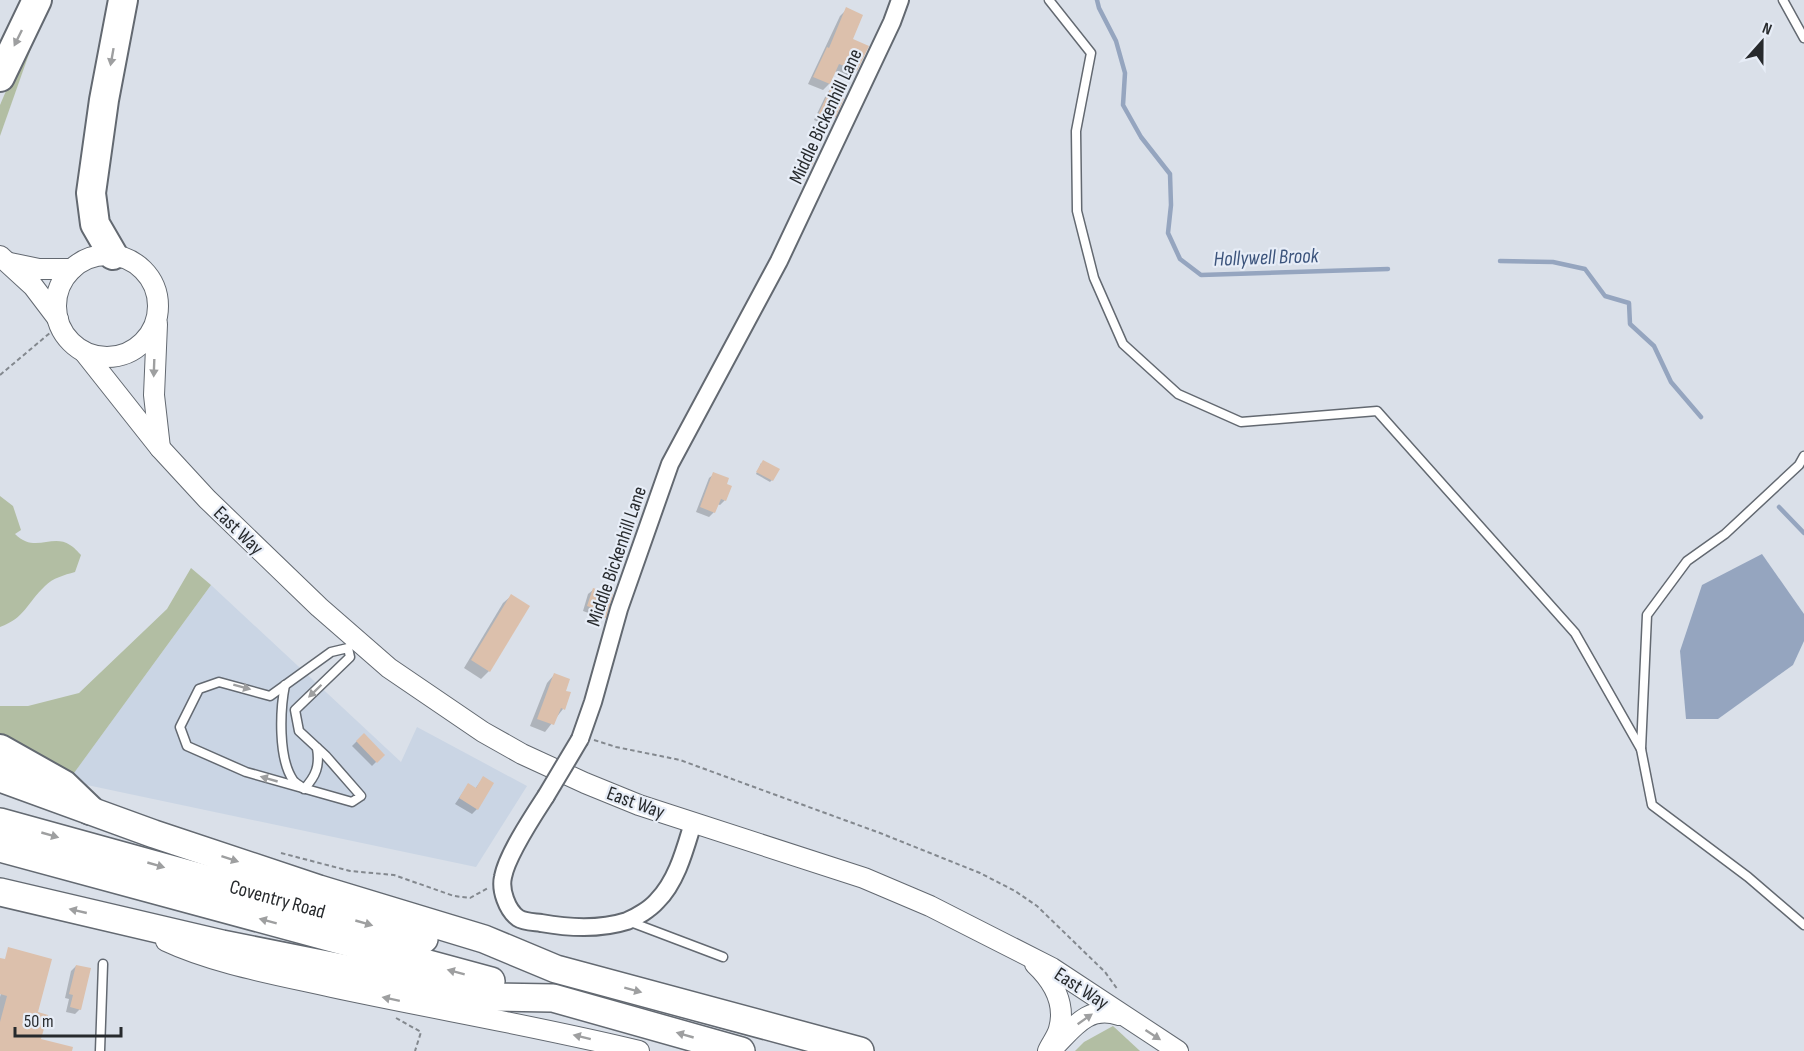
<svg xmlns="http://www.w3.org/2000/svg" width="1804" height="1051" viewBox="0 0 1804 1051" font-family="'Sofia Sans Condensed',sans-serif">
	<rect width="100%" height="100%" fill="#dae0e9"/>
	<path fill="#cad5e4" d="M211,585L401,762L417,727L527,786L476,867L68,781Z"/>
	<g fill="#b2bea3">
		<path d="M48,0L0,136V105L29,37Z"/>
		<path d="M0,496L13,506L21,530L15,534C35,554 52,533 70,545C74,547 78,552 81,555L75,572C64,575 53,578 45,586C27,603 25,618 0,627Z"/>
		<path d="M191,568L211,585L66,784L0,761V706H28L79,693L167,609Z"/>
		<path d="M1113,1026L1140,1051H1075L1084,1042Z"/>
	</g>
	<path fill="#95a5bf" d="M1762,554L1804,614V641L1793,665L1718,719H1686L1680,651L1702,585Z"/>
	<g fill="#0003">
		<path d="M847,9L851,40L867,47L856,71L849,77L834,71L829,84L823,90L808,84L840,16Z"/>
		<path d="M832,88L834,116L823,124L814,120L827,93Z"/>
		<path d="M802,158L803,179L798,184L789,179Z"/>
		<path d="M761,463L772,480L770,482L756,474Z"/>
		<path d="M714,474L725,500L720,505L717,504L714,512L709,517L696,512L709,478Z"/>
		<path d="M593,590L604,617L599,622L592,620L594,615L583,611L588,594Z"/>
		<path d="M511,596L489,671L481,679L464,668L503,603Z"/>
		<path d="M554,675L564,691L563,709L545,732L530,726L547,683Z"/>
		<path d="M363,735L383,755L372,766L352,746Z"/>
		<path d="M483,778L477,809L472,814L455,804L468,785L475,789Z"/>
		<path d="M9,962L36,1013L40,1040L68,1051H0V997Z"/>
		<path d="M76,966L80,1009L75,1014L66,1012L69,999L65,998L71,971Z"/>
	</g>
	<g fill="none" stroke-linecap="round" stroke-linejoin="round">
		<g stroke="#95a5bf" stroke-width="4.5">
			<path d="M1097,0L1099,8L1116,41L1125,73L1123,105L1141,137L1170,174L1171,205L1168,233L1180,259L1201,275L1388,269"/>
			<path d="M1500,261L1553,262L1585,269L1605,296L1629,303L1630,324L1654,346L1671,382L1701,417"/>
			<path d="M1779,507L1804,533"/>
		</g>
	</g>
	<g fill="#dcc0ac">
		<path d="M846,7L863,15L853,39L869,46L857,71L839,64L830,84L813,77L827,47L829,48Z"/>
		<path d="M831,87L843,92L840,97L844,98L836,117L831,115L829,120L818,115Z"/>
		<path d="M802,156L814,162L804,180L792,174Z"/>
		<path d="M763,460L780,469L773,481L756,472Z"/>
		<path d="M713,472L729,478L727,484L732,486L726,501L721,499L715,513L700,507Z"/>
		<path d="M593,588L613,594L606,618L596,615L598,610L587,606Z"/>
		<path d="M511,594L530,606L490,672L471,660Z"/>
		<path d="M554,673L570,679L566,691L571,692L565,710L561,708L554,725L537,719Z"/>
		<path d="M364,733L385,755L377,763L356,741Z"/>
		<path d="M483,776L494,783L478,810L459,798L468,783L476,788Z"/>
		<path d="M8,947L52,959L38,1012L48,1015L41,1039L73,1047L72,1051H0V1022L7,996L0,994V958L5,959Z"/>
		<path d="M76,965L91,968L81,1010L70,1007L73,995L69,994Z"/>
	</g>
	<g fill="none" stroke-linecap="round" stroke-linejoin="round">
		<defs>
			<g id="service">
				<path d="M1049,0L1091,53L1076,131L1077,211L1094,278L1123,344L1178,394L1241,422L1377,411L1575,633L1641,749"/>
				<path d="M1783,0L1804,38"/>
				<path d="M1804,456L1799,465L1725,534L1687,561L1647,615L1641,749L1652,805L1748,877L1804,925"/>
				<path d="M348,648L350,657L295,710L299,731L326,756L361,796L352,802L246,772L187,746L180,727L199,689L219,682L270,696L331,652L348,648L356,640"/>
				<path d="M285,685C280,710 278,758 293,780C295,783 301,786 304,789C316,776 320,766 317,748"/>
				<path d="M628,921L723,957"/>
				<path d="M100,1051L103,964"/>
			</g>
			<g id="minor">
				<path d="M580,739L593,702L619,609L670,464L779,261L892,22L900,0"/>
				<path d="M546,796C533,816 507,855 503,877C500,890 507,910 518,918C524,922 534,922 541,923C569,928 599,930 627,921C637,917 650,909 657,901C677,881 685,849 693,823"/>
			</g>
			<g id="tertiary">
				<circle cx="107" cy="306" r="51"/>
				<path d="M0,256L33,286L58,319"/>
				<path d="M10,263L39,269H72"/>
				<path d="M157,324L154,395L160,448"/>
				<path d="M84,352L160,448L207,499L319,607L389,668L483,732L522,754L585,783L639,805L864,878L930,906L1052,968L1178,1051"/>
				<path d="M166,941C215,964 279,975 332,987C434,1009 537,1026 639,1051"/>
				<path d="M1035,964C1053,981 1066,1004 1059,1029C1057,1037 1051,1044 1048,1051"/>
				<path d="M1054,1047C1074,1027 1088,1005 1119,1015"/>
			</g>
			<g id="trunk">
				<path d="M0,778L154,834L319,889L484,939L556,969L860,1051"/>
				<path id="s1" d="M0,822L424,939"/>
				<path d="M0,848L491,981"/>
				<path d="M0,892L222,944L487,997L553,998L741,1051"/>
			</g>
			<g id="motorway">
				<path d="M0,77L37,0"/>
				<path d="M113,255L95,224L91,193L104,100L123,0"/>
				<path d="M0,749L64,785L90,810"/>
			</g>
		</defs>
		<use href="#service" stroke="#636971" stroke-width="11"/>
		<use href="#minor" stroke="#636971" stroke-width="20"/>
		<use href="#tertiary" stroke="#636971" stroke-width="22"/>
		<use href="#trunk" stroke="#636971" stroke-width="30"/>
		<use href="#motorway" stroke="#636971" stroke-width="32"/>
		<g stroke="#83888e" stroke-width="2" stroke-dasharray="4.5 3" stroke-linecap="butt">
			<path d="M0,375L51,332"/>
			<path d="M594,740L616,747L680,760L880,833L980,873L1015,891L1037,906L1105,972L1118,990"/>
			<path d="M281,853L350,871L394,875L454,896L470,898L488,888"/>
			<path d="M396,1018L421,1032L415,1051"/>
		</g>
		<use href="#service" stroke="#fff" stroke-width="8"/>
		<use href="#minor" stroke="#fff" stroke-width="16"/>
		<use href="#tertiary" stroke="#fff" stroke-width="20"/>
		<use href="#trunk" stroke="#fff" stroke-width="27"/>
		<use href="#motorway" stroke="#fff" stroke-width="28"/>
		<defs>
			<path id="minor-bridge" d="M546,796L580,739"/>
		</defs>
		<use href="#minor-bridge" stroke="#636971" stroke-width="20" stroke-linecap="butt"/>
		<use href="#minor-bridge" stroke="#fff" stroke-width="16"/>
	</g>
	<defs><path id="oneway-solid" d="M-6-.8H1V-3.2L6.5 0L1 3.2V.8H-6Z" transform="scale(1.5)"/></defs>
	<g fill="#9e9fa0">
		<use href="#oneway-solid" transform="translate(18 38) rotate(116)"/>
		<use href="#oneway-solid" transform="translate(112 57) rotate(100)"/>
		<use href="#oneway-solid" transform="translate(154 368) rotate(92)"/>
		<use href="#oneway-solid" transform="translate(242 687) rotate(15)"/>
		<use href="#oneway-solid" transform="translate(315 691) rotate(136)"/>
		<use href="#oneway-solid" transform="translate(269 779) rotate(-164)"/>
		<use href="#oneway-solid" transform="translate(50 835) rotate(16)"/>
		<use href="#oneway-solid" transform="translate(230 859) rotate(18)"/>
		<use href="#oneway-solid" transform="translate(156 865) rotate(16)"/>
		<use href="#oneway-solid" transform="translate(78 911) rotate(-167)"/>
		<use href="#oneway-solid" transform="translate(268 921) rotate(-165)"/>
		<use href="#oneway-solid" transform="translate(364 923) rotate(16)"/>
		<use href="#oneway-solid" transform="translate(456 972) rotate(-165)"/>
		<use href="#oneway-solid" transform="translate(633 990) rotate(15)"/>
		<use href="#oneway-solid" transform="translate(391 999) rotate(-168)"/>
		<use href="#oneway-solid" transform="translate(1085 1019) rotate(-35)"/>
		<use href="#oneway-solid" transform="translate(685 1035) rotate(-164)"/>
		<use href="#oneway-solid" transform="translate(1153 1035) rotate(33)"/>
		<use href="#oneway-solid" transform="translate(582 1037) rotate(-166)"/>
	</g>
	<g text-anchor="middle" stroke-width="4.5" stroke-linejoin="round" paint-order="stroke">
		<g font-size="20" fill="#272a2d" stroke="#e7edf7">
			<text transform="translate(825 116) rotate(-65)" y="7">Middle Bickenhill Lane</text>
			<text transform="translate(239 530) rotate(44)" y="7">East Way</text>
			<text transform="translate(616 556) rotate(-71)" y="7">Middle Bickenhill Lane</text>
			<text transform="translate(636 802) rotate(20)" y="7">East Way</text>
			<text dy="7" stroke="none"><textPath href="#s1" startOffset="288">Coventry Road</textPath></text>
			<text transform="translate(1082 988) rotate(33)" y="7">East Way</text>
		</g>
		<g font-size="21" font-style="italic" fill="#3c547c" stroke="#e7edf7">
			<text transform="translate(1266 257) rotate(-2)" y="7">Hollywell Brook</text>
		</g>
	</g>
	<g transform="translate(1762 42) rotate(21)" stroke="#e7edf7" stroke-width="4.5" paint-order="stroke">
	<path d="M0-4.5L10 22L0 15L-10 22Z" fill="#272a2d"/>
	<text y="-9" font-size="16" font-weight="bold" text-anchor="middle" fill="#272a2d">N</text>
	</g>
	<path d="M15 1027v9h106v-9" fill="none" stroke="#272a2d" stroke-width="3"/>
	<text x="24" y="1027" font-size="18" fill="#272a2d" stroke="#e7edf7" stroke-width="4.5" paint-order="stroke">50 m</text>
</svg>
